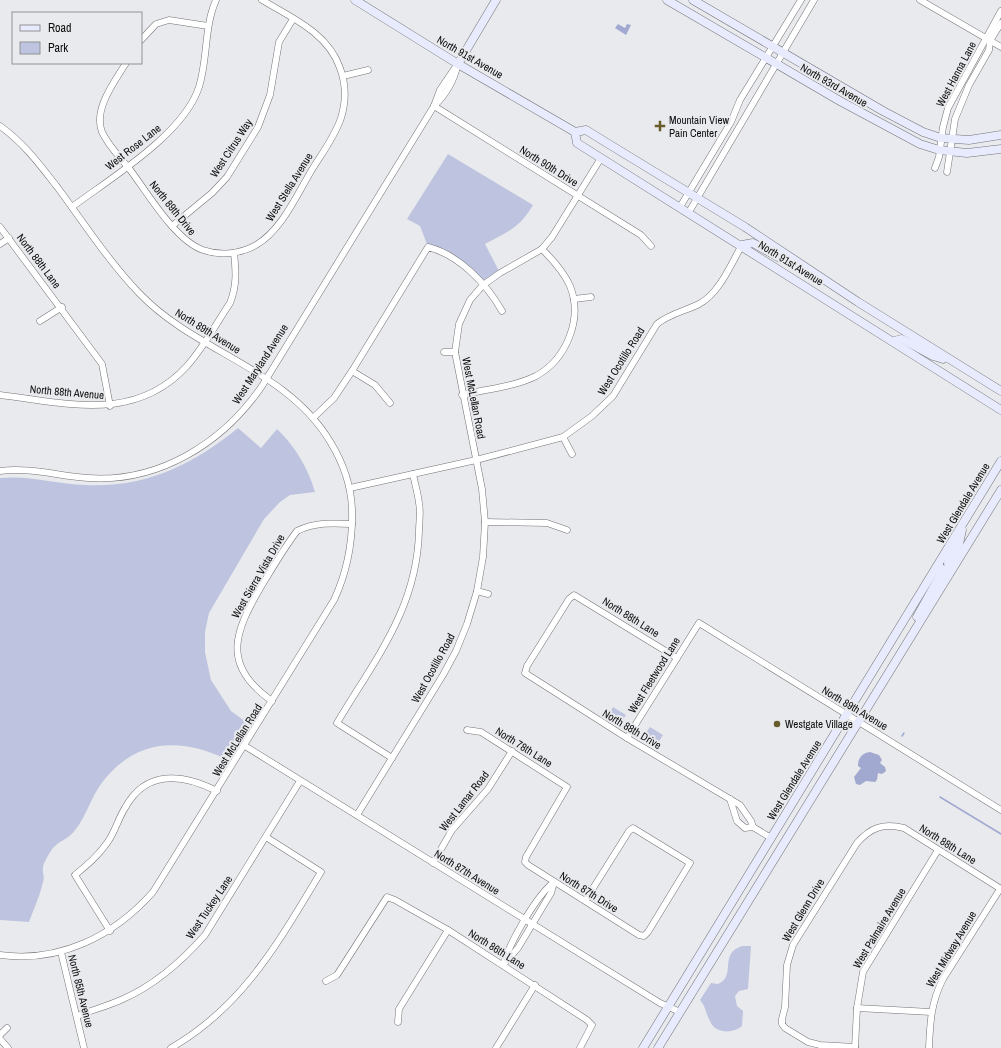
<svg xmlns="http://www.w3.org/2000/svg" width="1001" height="1048" viewBox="0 0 1001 1048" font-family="'Archivo Narrow',sans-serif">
	<rect width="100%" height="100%" fill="#e9eaed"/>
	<g fill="#bec4df">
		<path d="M448,154L533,205C520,228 507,232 485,244L500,273L483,285L461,263L428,247L420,226L407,219Z"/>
		<path d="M238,428L261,448L277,429C295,446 308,468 315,492L290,495L280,502L264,519L209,613L205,632V652L211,680L231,711L250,725L228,760C181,737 135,738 101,784C91,798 86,816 76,829C68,840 62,839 55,846C51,849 44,862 43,867C42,872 45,877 43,882C40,895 34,909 29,922L0,920V478C28,475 57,484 85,485C146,488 192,465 238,428Z"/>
		<path d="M613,707L626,715L622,721L609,714Z"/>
		<path d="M650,727L663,735L656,746L642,738Z"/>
		<path d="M742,946H751L748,989L739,991L735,996L737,1006L743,1011L742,1026C733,1034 715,1034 710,1021C706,1014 706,1007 700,1000L711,983L718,984C737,976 718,954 742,946Z"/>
	</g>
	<g fill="#a2a9d1">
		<path d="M618,24L625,28L627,24L631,25L626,35L615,28Z"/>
		<path d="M870,752L879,755L882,760L880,763L885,767L886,771L882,774L878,773L877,780L875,782L866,781L860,785L856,784L854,777L861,768L858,766C858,758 862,753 870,752Z"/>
	</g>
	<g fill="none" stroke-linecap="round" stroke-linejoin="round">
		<g stroke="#a2a9d1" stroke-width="1.5">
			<path d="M902,736L904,733"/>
			<path d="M940,797L1001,834"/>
		</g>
		<defs>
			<g id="street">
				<path d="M920,0L1001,47"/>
				<path d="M141,40L156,24L169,20L208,26"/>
				<path d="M126,63C115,81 93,109 102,132C109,147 121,158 131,171C148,194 176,241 203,250C220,256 240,254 256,245C282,230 297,194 313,168C323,152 335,136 341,118C346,102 346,84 340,68C328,33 292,18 262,0"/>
				<path d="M343,76L368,70"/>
				<path d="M434,106L641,235L651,246"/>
				<path d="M434,106L440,90L457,65"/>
				<path d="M0,126C24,143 40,165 58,188C83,222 110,263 139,293C196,353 287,368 331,443C343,463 351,485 352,509C353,542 348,570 334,600L153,892C114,936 60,963 0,955"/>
				<path d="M935,168L939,157L943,127L948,108L1001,11"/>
				<path d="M947,172L955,119L969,85L989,50L990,41L1001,23"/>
				<path d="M72,207C111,178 184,134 199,87C208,58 204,27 216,0"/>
				<path d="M680,207L731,122L740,100L801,0"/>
				<path d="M689,212L814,0"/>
				<path d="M172,226L212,193L227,177L258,127L270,95L279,42L293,19"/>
				<path d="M0,227L102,364L110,406"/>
				<path d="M0,244L9,238"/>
				<path d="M574,299L591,297"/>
				<path d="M40,321L62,307"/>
				<path d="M444,352H455"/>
				<path d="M352,371L375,385L390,403"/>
				<path d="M0,395C67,403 135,423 187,366C204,347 216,324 230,303C237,286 236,271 234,253"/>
				<path d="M462,395C486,389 514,387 536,376C567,359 583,318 570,286C564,272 552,259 542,249"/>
				<path d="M314,417L334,398L352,371L428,247C459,255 486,283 502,311"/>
				<path d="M563,437L572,454"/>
				<path d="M0,471C29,467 59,476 88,478C159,483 223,443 262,386L434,106C446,95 454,80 458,64"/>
				<path d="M350,488L476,460L563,437L592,416L613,396L657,324C669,314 685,311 699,304C719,294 731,264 742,245"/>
				<path d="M485,522L547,523L567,530"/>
				<path d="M477,591L488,594"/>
				<path d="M677,658L574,595L569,599L527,666L525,673L627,738L740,805L751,821L753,827"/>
				<path d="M272,701C220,665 235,631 262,585C273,567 284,548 297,531C315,522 333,523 352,524"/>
				<path d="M467,730L481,732L567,787L526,857L525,862L528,865L639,935L644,936L648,932L690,863L633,828L629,831L585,901"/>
				<path d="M627,738L699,623L1001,810"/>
				<path d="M245,746L660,1003L680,1012"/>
				<path d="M392,758L337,723C375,659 417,609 419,531C419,522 421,512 419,503C418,494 415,484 413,474"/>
				<path d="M730,799L737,821L745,828L753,827L771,838"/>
				<path d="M357,815L443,675L456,651L467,624L477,591L483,557L485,522L482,489L455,352L459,324L470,300L483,285L500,273L542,249L552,237L601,158"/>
				<path d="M433,863L452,830L488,789L512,751"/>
				<path d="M110,931L75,875C87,865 98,856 107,843C115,832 118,819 125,808C146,769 183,774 217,791"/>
				<path d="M61,952L84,1048"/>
				<path d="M503,965L518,948L551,893L554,882"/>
				<path d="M503,965C510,942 536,896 554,882"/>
				<path d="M326,981L337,975L387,897L395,900L448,930L587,1020L592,1025L580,1048"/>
				<path d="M857,1008L931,1012"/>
				<path d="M77,1016C92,1010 108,1006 123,999C155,985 182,961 205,935L300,781"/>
				<path d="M398,1022L399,1009L448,930"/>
				<path d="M0,1035L7,1028"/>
				<path d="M0,1039L8,1048"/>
				<path d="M855,1047L820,1045L808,1042L785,1028L782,1024V1019L785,1007L787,965L793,945L857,843C871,827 884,823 904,828L1001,889"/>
				<path d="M171,1048C244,1006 279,941 321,872L266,837"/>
				<path d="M496,1048L535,985"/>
				<path d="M855,1048L857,1008L863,972L938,850"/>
				<path d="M929,1048C930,1023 931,1002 943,979L1000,889"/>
			</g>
			<g id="secondary">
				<path d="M355,0L458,64L575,132L586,130L607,143L745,227L858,302L1001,391"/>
				<path d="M667,0L840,101L920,144L939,150L967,153L1001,149"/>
				<path d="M693,0L883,111L923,132L941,138L969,140L1001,135"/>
				<path d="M458,64L496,0"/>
				<path d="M575,132L577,143L1001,410"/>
				<path d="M742,245L753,243L780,258L797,265"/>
				<path d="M894,341L902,339L933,356L943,359"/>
				<path d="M949,574L948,562L959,544L962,530"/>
				<path d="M917,617L942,572V569L938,565"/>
				<path d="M643,1048L1001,461"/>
				<path d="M658,1048L1001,490"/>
			</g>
		</defs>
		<use href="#street" stroke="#737376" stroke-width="7"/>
		<use href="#secondary" stroke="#737376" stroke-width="9"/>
		<use href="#street" stroke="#fff" stroke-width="6"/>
		<use href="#secondary" stroke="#e8ebfd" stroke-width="8"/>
	</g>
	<g fill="#685d2a" stroke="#e9eaed" stroke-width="1.5">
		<path d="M658 120h4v4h4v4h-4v4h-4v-4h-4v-4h4z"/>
		<circle cx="777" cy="724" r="4"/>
	</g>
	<g text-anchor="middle" stroke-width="4" stroke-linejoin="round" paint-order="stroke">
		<g font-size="11" fill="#0d0d0e" stroke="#e9eaed">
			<text transform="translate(470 57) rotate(30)" y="4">North 91st Avenue</text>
			<text transform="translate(956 74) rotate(-62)" y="4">West Hanna Lane</text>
			<text transform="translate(834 85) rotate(30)" y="4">North 93rd Avenue</text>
			<text transform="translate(133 147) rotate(-38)" y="4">West Rose Lane</text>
			<text transform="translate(231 148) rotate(-57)" y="4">West Citrus Way</text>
			<text transform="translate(549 166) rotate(32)" y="4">North 90th Drive</text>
			<text transform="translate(289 187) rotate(-58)" y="4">West Stella Avenue</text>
			<text transform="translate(173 208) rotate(51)" y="4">North 89th Drive</text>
			<text transform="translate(39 261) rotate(53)" y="4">North 88th Lane</text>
			<text transform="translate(791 263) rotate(32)" y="4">North 91st Avenue</text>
			<text transform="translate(208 331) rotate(32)" y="4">North 89th Avenue</text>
			<text transform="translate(621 361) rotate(-58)" y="4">West Ocotillo Road</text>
			<text transform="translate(260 364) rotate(-57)" y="4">West Maryland Avenue</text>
			<text transform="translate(67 392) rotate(5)" y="4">North 88th Avenue</text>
			<text transform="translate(474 398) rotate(79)" y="4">West McLellan Road</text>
			<text transform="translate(963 503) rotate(-59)" y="4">West Glendale Avenue</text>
			<text transform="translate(258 576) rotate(-60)" y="4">West Sierra Vista Drive</text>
			<text transform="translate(631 617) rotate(32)" y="4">North 88th Lane</text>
			<text transform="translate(433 668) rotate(-61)" y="4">West Ocotillo Road</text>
			<text transform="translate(654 675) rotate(-58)" y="4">West Fleetwood Lane</text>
			<text transform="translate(855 708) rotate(31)" y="4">North 89th Avenue</text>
			<text transform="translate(632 729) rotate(31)" y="4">North 88th Drive</text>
			<text transform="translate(237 740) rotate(-58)" y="4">West McLellan Road</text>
			<text transform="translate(524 747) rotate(32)" y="4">North 78th Lane</text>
			<text transform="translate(794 780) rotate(-58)" y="4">West Glendale Avenue</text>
			<text transform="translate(464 801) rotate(-52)" y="4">West Lamar Road</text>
			<text transform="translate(948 844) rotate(32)" y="4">North 88th Lane</text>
			<text transform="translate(467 872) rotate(32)" y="4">North 87th Avenue</text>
			<text transform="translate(589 892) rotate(32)" y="4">North 87th Drive</text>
			<text transform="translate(209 907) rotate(-56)" y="4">West Tuckey Lane</text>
			<text transform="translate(803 910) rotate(-59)" y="4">West Glenn Drive</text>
			<text transform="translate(879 928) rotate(-59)" y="4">West Palmaire Avenue</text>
			<text transform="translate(497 949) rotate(32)" y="4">North 86th Lane</text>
			<text transform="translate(951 949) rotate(-59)" y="4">West Midway Avenue</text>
			<text transform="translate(81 991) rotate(76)" y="4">North 85th Avenue</text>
		</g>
		<g font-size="11" fill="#0d0d0e" stroke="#e9eaed" text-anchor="start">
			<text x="669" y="124">Mountain View<tspan x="669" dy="13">Pain Center</tspan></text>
			<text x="785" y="728">Westgate Village</text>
		</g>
	</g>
	<rect x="12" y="12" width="130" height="52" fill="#e9eaed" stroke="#919294"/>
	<rect x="20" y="25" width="20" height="6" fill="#e8ebfd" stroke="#919294"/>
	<text x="48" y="32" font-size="12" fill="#0d0d0e">Road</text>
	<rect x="20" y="42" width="20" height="12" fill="#bec4df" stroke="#919294"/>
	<text x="48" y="52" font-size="12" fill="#0d0d0e">Park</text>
</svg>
